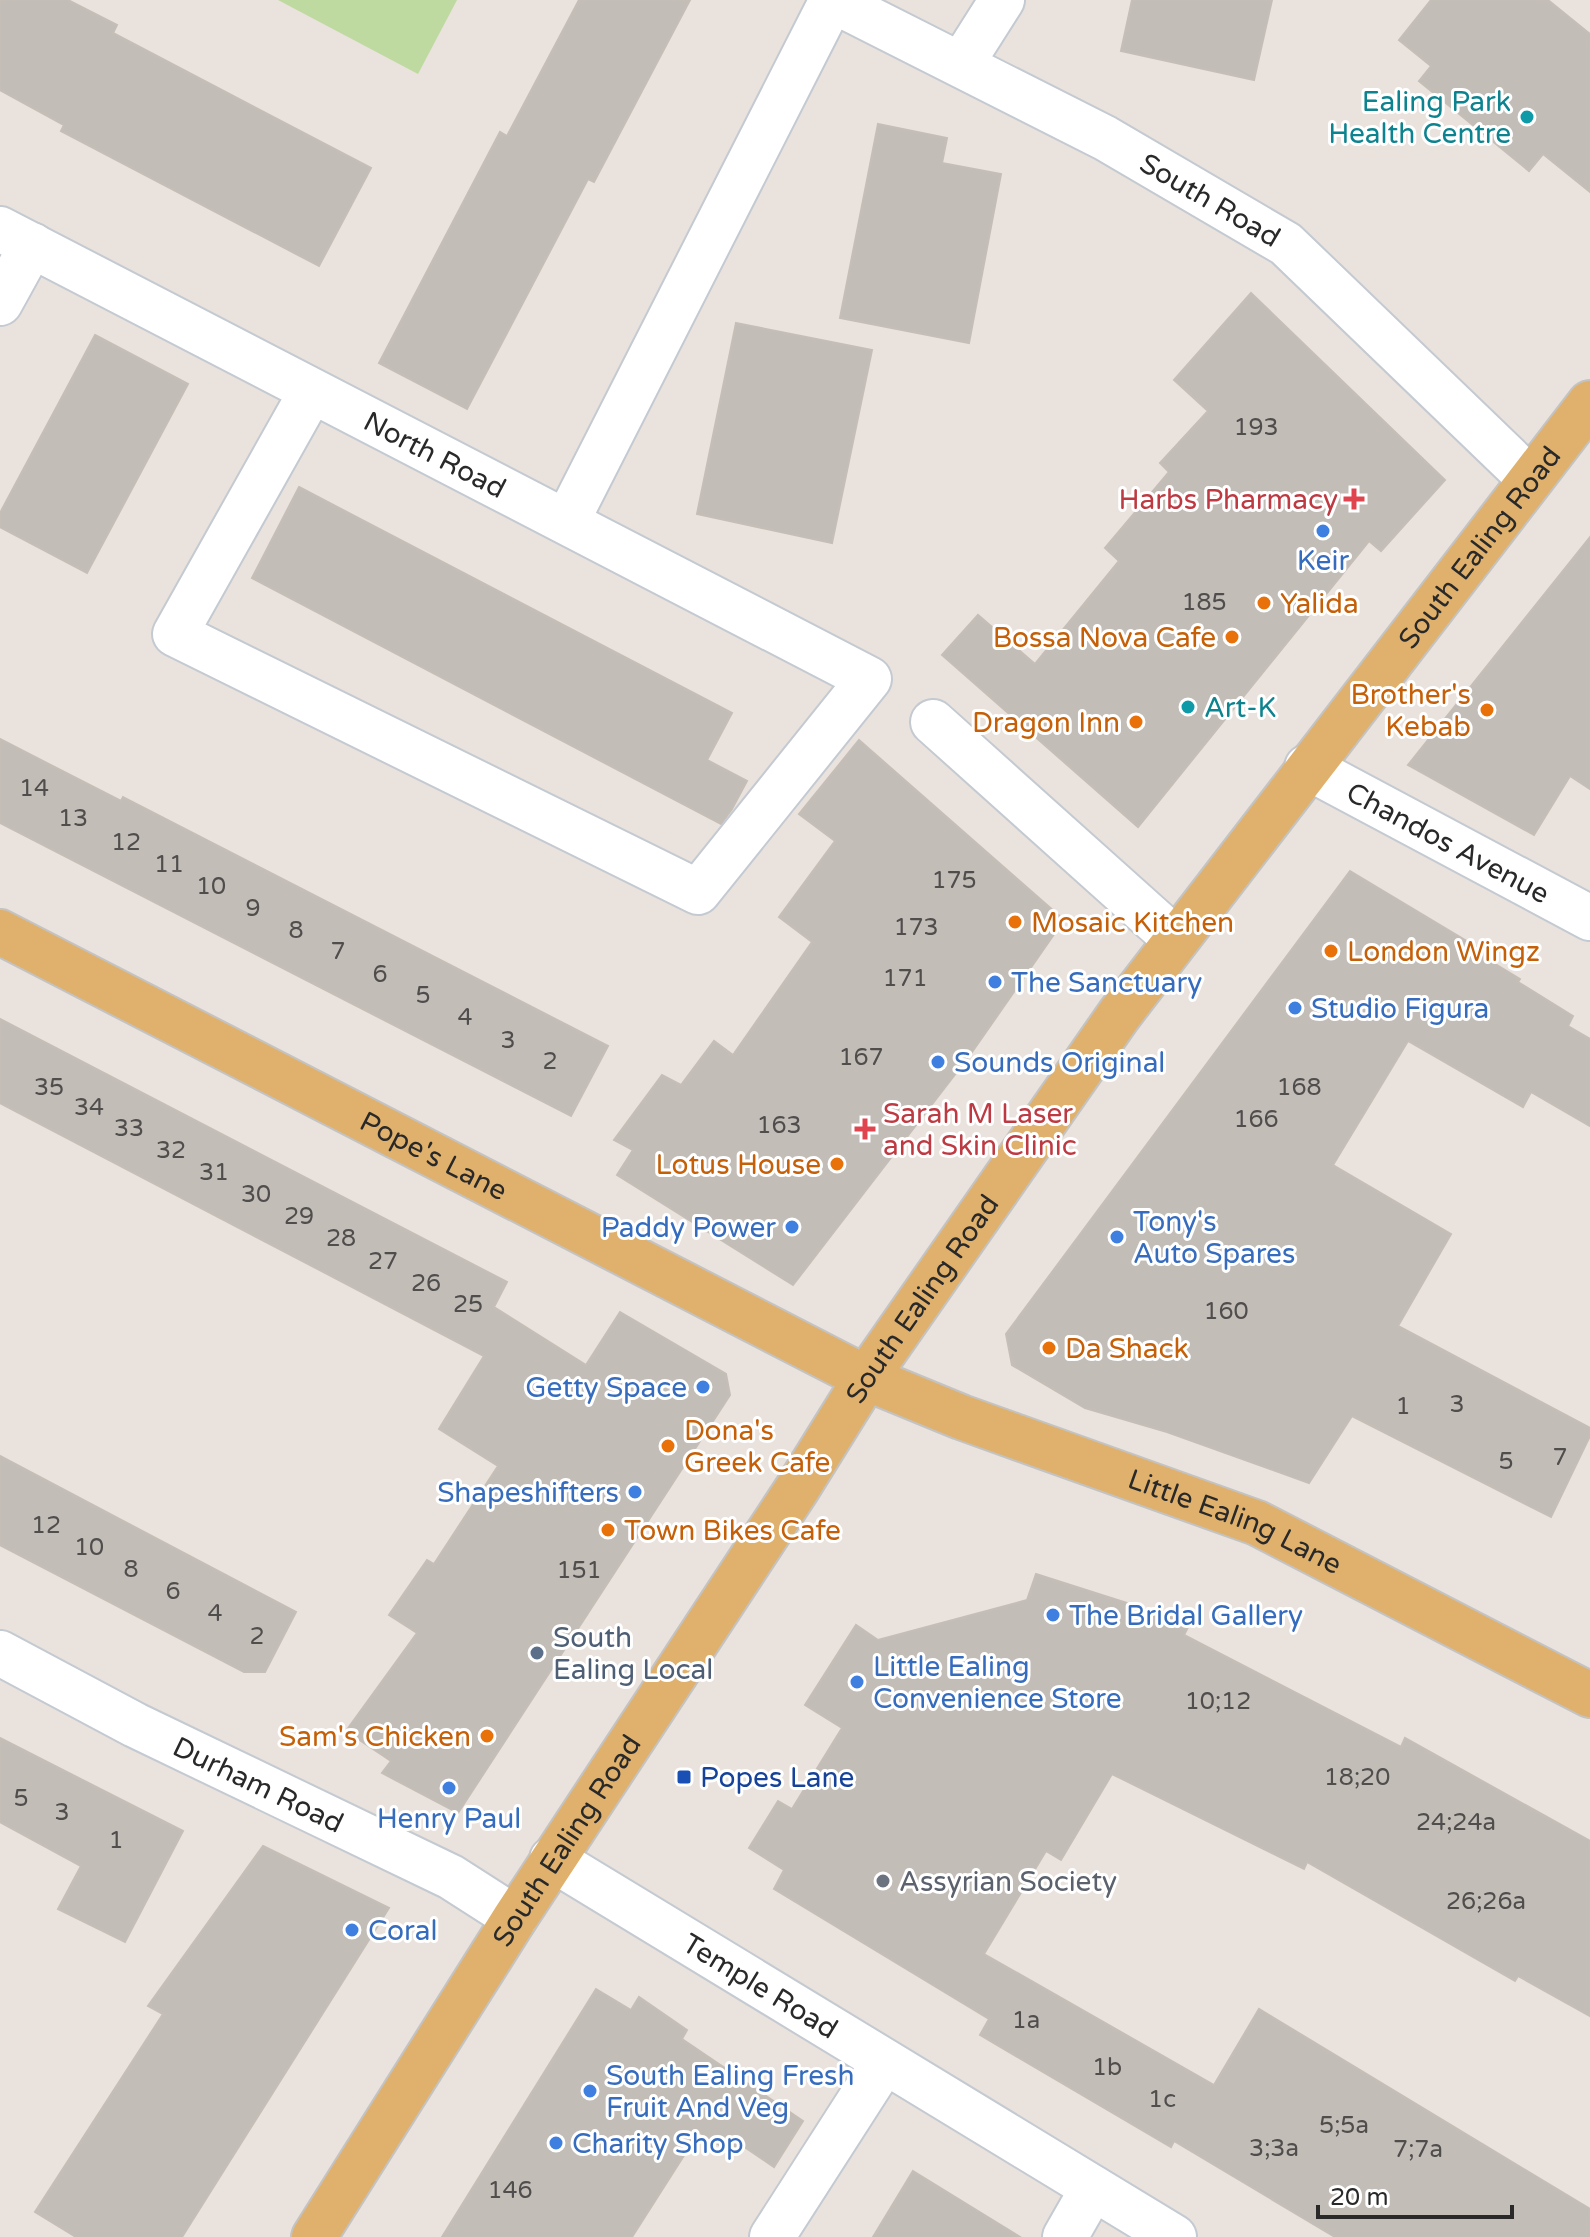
<svg xmlns="http://www.w3.org/2000/svg" width="1590" height="2237" viewBox="0 0 1590 2237" font-family="'Varela Round',sans-serif">
	<rect width="100%" height="100%" fill="#eae2dd"/>
	<path fill="#bedaa0" d="M278,0H457L418,74Z"/>
	<g fill="#c3bdb8" stroke="#c5beb7" stroke-width="2">
		<path d="M0,0H68L117,25L113,33L371,168L319,266L61,131L64,125L0,90Z"/>
		<path d="M579,0H690L594,182L588,179L467,409L379,363L500,132L507,136Z"/>
		<path d="M1132,0H1272L1254,80L1121,51Z"/>
		<path d="M1431,0H1548L1590,34V192L1543,154L1529,171L1419,81L1431,66L1399,40Z"/>
		<path d="M878,124L947,138L942,163L1001,174L969,343L840,318Z"/>
		<path d="M1251,293L1445,480L1381,551L1369,541L1138,827L942,655L978,615L1035,664L1119,561L1105,548L1169,472L1160,463L1208,411L1174,380Z"/>
		<path d="M736,323L872,350L832,543L697,514Z"/>
		<path d="M95,335L188,384L87,573L0,527V513Z"/>
		<path d="M299,487L732,713L707,760L747,781L732,809L721,824L252,578Z"/>
		<path d="M1590,537V789L1570,776L1534,835L1408,765Z"/>
		<path d="M0,739L121,801L123,797L608,1046L571,1116L0,823Z"/>
		<path d="M859,740L1064,920L970,1055L793,1285L617,1175L633,1150L614,1140L662,1075L681,1085L714,1041L733,1055L812,942L779,917L835,841L799,814Z"/>
		<path d="M1350,871L1490,955L1487,959L1520,979L1518,982L1573,1016L1568,1026L1590,1039V1126L1531,1092L1523,1107L1408,1041L1333,1165L1451,1234L1398,1326L1590,1428V1436L1551,1517L1352,1416L1309,1483L1167,1432L1085,1408L1012,1365L1006,1334Z"/>
		<path d="M0,1019L507,1282L494,1307L586,1365L620,1312L726,1374L730,1395L458,1813L382,1773L391,1761L346,1731L417,1633L389,1615L427,1560L434,1564L498,1466L439,1429L484,1356L0,1103Z"/>
		<path d="M0,1456L296,1612L265,1672H244L0,1545Z"/>
		<path d="M1036,1574L1190,1623L1184,1635L1401,1747L1405,1738L1590,1841V2016L1518,1976L1515,1981L1307,1862L1304,1869L1112,1774L1061,1860L1046,1851L984,1954L1214,2085L1259,2009L1590,2209V2237H1335L1174,2141L1171,2147L980,2035L989,2019L774,1889L784,1870L749,1848L778,1801L792,1809L842,1728L805,1705L856,1625L878,1640L1027,1600Z"/>
		<path d="M0,1738L183,1831L125,1942L58,1909L81,1866L0,1822Z"/>
		<path d="M263,1846L389,1908L182,2237H76L35,2212L163,2014L148,2006Z"/>
		<path d="M596,1989L631,2010L639,1997L687,2030L682,2039L803,2121L774,2167L740,2144L733,2154L699,2132L632,2237H442Z"/>
		<path d="M913,2171L1020,2237H873Z"/>
	</g>
	<g fill="none" stroke-linecap="round" stroke-linejoin="round">
		<defs>
			<g id="minor">
				<path id="s1" d="M832,0L1105,138L1286,244L1530,479"/>
				<path d="M962,63L1002,0"/>
				<path id="s2" d="M0,229L869,679L698,892L175,634L311,392"/>
				<path d="M0,303L32,245"/>
				<path d="M567,521L832,0"/>
				<path d="M933,722L1175,939"/>
				<path id="s3" d="M1307,767L1590,918"/>
				<path id="s4" d="M0,1653L135,1725L451,1877L515,1918"/>
				<path id="s5" d="M552,1859L1174,2237"/>
				<path d="M772,2237L883,2064"/>
				<path d="M1065,2237L1093,2188"/>
			</g>
			<g id="major">
				<path id="s6" d="M0,932L866,1378L961,1417L1257,1523L1590,1695"/>
				<path id="s7" d="M314,2237L515,1918L797,1489L866,1378L1119,1015L1590,403"/>
			</g>
		</defs>
		<use href="#minor" stroke="#c4cad1" stroke-width="48"/>
		<use href="#major" stroke="#c3c3c3" stroke-width="48"/>
		<use href="#minor" stroke="#fff" stroke-width="44"/>
		<use href="#major" stroke="#e0b16c" stroke-width="44"/>
	</g>
	<g fill="#0f9aa8" stroke="#fff" stroke-width="3">
		<circle cx="1527" cy="117" r="8"/>
		<circle cx="1188" cy="707" r="8"/>
	</g>
	<g fill="#e0444e" stroke="#fff" stroke-width="3">
		<path d="M1350 487h8v8h8v8h-8v8h-8v-8h-8v-8h8z"/>
		<path d="M861 1117h8v8h8v8h-8v8h-8v-8h-8v-8h8z"/>
	</g>
	<g fill="#3f7fe0" stroke="#fff" stroke-width="3">
		<circle cx="1323" cy="531" r="8"/>
		<circle cx="995" cy="982" r="8"/>
		<circle cx="1295" cy="1008" r="8"/>
		<circle cx="938" cy="1062" r="8"/>
		<circle cx="792" cy="1227" r="8"/>
		<circle cx="1117" cy="1237" r="8"/>
		<circle cx="703" cy="1387" r="8"/>
		<circle cx="635" cy="1492" r="8"/>
		<circle cx="1053" cy="1615" r="8"/>
		<circle cx="857" cy="1682" r="8"/>
		<circle cx="449" cy="1788" r="8"/>
		<circle cx="352" cy="1930" r="8"/>
		<circle cx="590" cy="2091" r="8"/>
		<circle cx="556" cy="2143" r="8"/>
	</g>
	<g fill="#e8710a" stroke="#fff" stroke-width="3">
		<circle cx="1264" cy="603" r="8"/>
		<circle cx="1232" cy="637" r="8"/>
		<circle cx="1487" cy="710" r="8"/>
		<circle cx="1136" cy="722" r="8"/>
		<circle cx="1015" cy="922" r="8"/>
		<circle cx="1331" cy="951" r="8"/>
		<circle cx="837" cy="1164" r="8"/>
		<circle cx="1049" cy="1348" r="8"/>
		<circle cx="668" cy="1446" r="8"/>
		<circle cx="608" cy="1530" r="8"/>
		<circle cx="487" cy="1736" r="8"/>
	</g>
	<circle fill="#5c6f8a" stroke="#fff" stroke-width="3" cx="537" cy="1653" r="8"/>
	<rect fill="#1a4fb4" stroke="#fff" stroke-width="3" x="676" y="1769" width="16" height="16" rx="4"/>
	<circle fill="#6b7280" stroke="#fff" stroke-width="3" cx="883" cy="1881" r="8"/>
	<g text-anchor="middle" stroke-width="6" stroke-linejoin="round" paint-order="stroke">
		<g font-size="24" fill="#504e4d">
			<text x="1256" y="435">193</text>
			<text x="1204" y="610">185</text>
			<text x="34" y="796">14</text>
			<text x="73" y="826">13</text>
			<text x="126" y="850">12</text>
			<text x="169" y="872">11</text>
			<text x="954" y="888">175</text>
			<text x="211" y="894">10</text>
			<text x="253" y="916">9</text>
			<text x="916" y="935">173</text>
			<text x="296" y="938">8</text>
			<text x="338" y="959">7</text>
			<text x="380" y="982">6</text>
			<text x="905" y="986">171</text>
			<text x="423" y="1003">5</text>
			<text x="465" y="1025">4</text>
			<text x="508" y="1048">3</text>
			<text x="861" y="1065">167</text>
			<text x="550" y="1069">2</text>
			<text x="49" y="1095">35</text>
			<text x="1299" y="1095">168</text>
			<text x="89" y="1115">34</text>
			<text x="1256" y="1127">166</text>
			<text x="779" y="1133">163</text>
			<text x="129" y="1136">33</text>
			<text x="171" y="1158">32</text>
			<text x="214" y="1180">31</text>
			<text x="256" y="1202">30</text>
			<text x="299" y="1224">29</text>
			<text x="341" y="1246">28</text>
			<text x="383" y="1269">27</text>
			<text x="426" y="1291">26</text>
			<text x="468" y="1312">25</text>
			<text x="1226" y="1319">160</text>
			<text x="1457" y="1412">3</text>
			<text x="1403" y="1414">1</text>
			<text x="1560" y="1465">7</text>
			<text x="1506" y="1469">5</text>
			<text x="46" y="1533">12</text>
			<text x="89" y="1555">10</text>
			<text x="131" y="1577">8</text>
			<text x="579" y="1578">151</text>
			<text x="173" y="1599">6</text>
			<text x="215" y="1621">4</text>
			<text x="257" y="1644">2</text>
			<text x="1218" y="1709">10;12</text>
			<text x="1357" y="1785">18;20</text>
			<text x="21" y="1806">5</text>
			<text x="62" y="1820">3</text>
			<text x="1456" y="1830">24;24a</text>
			<text x="116" y="1848">1</text>
			<text x="1486" y="1909">26;26a</text>
			<text x="1026" y="2028">1a</text>
			<text x="1107" y="2075">1b</text>
			<text x="1162" y="2107">1c</text>
			<text x="1344" y="2133">5;5a</text>
			<text x="1274" y="2156">3;3a</text>
			<text x="1418" y="2157">7;7a</text>
			<text x="510" y="2198">146</text>
		</g>
		<g font-size="28" fill="#0d838f" stroke="#fff" text-anchor="end">
			<text x="1511" y="111">Ealing Park<tspan x="1511" dy="32">Health Centre</tspan></text>
			<text x="1204" y="717" text-anchor="start">Art-K</text>
		</g>
		<g font-size="28" fill="#292929" stroke="#fff">
			<text dy="10" stroke="none"><textPath href="#s1" startOffset="428">South Road</textPath></text>
			<text dy="10" stroke="none"><textPath href="#s2" startOffset="490">North Road</textPath></text>
			<text dy="10" stroke="none"><textPath href="#s7" startOffset="2054">South Ealing Road</textPath></text>
			<text dy="10" stroke="none"><textPath href="#s3" startOffset="160">Chandos Avenue</textPath></text>
			<text dy="10" stroke="none"><textPath href="#s6" startOffset="488">Pope's Lane</textPath></text>
			<text dy="10" stroke="none"><textPath href="#s7" startOffset="1118">South Ealing Road</textPath></text>
			<text dy="10" stroke="none"><textPath href="#s6" startOffset="1370">Little Ealing Lane</textPath></text>
			<text dy="10" stroke="none"><textPath href="#s4" startOffset="290">Durham Road</textPath></text>
			<text dy="10" stroke="none"><textPath href="#s7" startOffset="470">South Ealing Road</textPath></text>
			<text dy="10" stroke="none"><textPath href="#s5" startOffset="244">Temple Road</textPath></text>
		</g>
		<g font-size="28" fill="#be3a42" stroke="#fff" text-anchor="end">
			<text x="1338" y="509">Harbs Pharmacy</text>
			<text x="883" y="1123" text-anchor="start">Sarah M Laser<tspan x="883" dy="32">and Skin Clinic</tspan></text>
		</g>
		<g font-size="28" fill="#366cbe" stroke="#fff" text-anchor="start">
			<text x="1323" y="570" text-anchor="middle">Keir</text>
			<text x="1011" y="992">The Sanctuary</text>
			<text x="1311" y="1018">Studio Figura</text>
			<text x="954" y="1072">Sounds Original</text>
			<text x="1133" y="1231">Tony's<tspan x="1133" dy="32">Auto Spares</tspan></text>
			<text x="776" y="1237" text-anchor="end">Paddy Power</text>
			<text x="687" y="1397" text-anchor="end">Getty Space</text>
			<text x="619" y="1502" text-anchor="end">Shapeshifters</text>
			<text x="1069" y="1625">The Bridal Gallery</text>
			<text x="873" y="1676">Little Ealing<tspan x="873" dy="32">Convenience Store</tspan></text>
			<text x="449" y="1828" text-anchor="middle">Henry Paul</text>
			<text x="368" y="1940">Coral</text>
			<text x="606" y="2085">South Ealing Fresh<tspan x="606" dy="32">Fruit And Veg</tspan></text>
			<text x="572" y="2153">Charity Shop</text>
		</g>
		<g font-size="28" fill="#c56008" stroke="#fff" text-anchor="start">
			<text x="1280" y="613">Yalida</text>
			<text x="1216" y="647" text-anchor="end">Bossa Nova Cafe</text>
			<text x="1471" y="704" text-anchor="end">Brother's<tspan x="1471" dy="32">Kebab</tspan></text>
			<text x="1120" y="732" text-anchor="end">Dragon Inn</text>
			<text x="1031" y="932">Mosaic Kitchen</text>
			<text x="1347" y="961">London Wingz</text>
			<text x="821" y="1174" text-anchor="end">Lotus House</text>
			<text x="1065" y="1358">Da Shack</text>
			<text x="684" y="1440">Dona's<tspan x="684" dy="32">Greek Cafe</tspan></text>
			<text x="624" y="1540">Town Bikes Cafe</text>
			<text x="471" y="1746" text-anchor="end">Sam's Chicken</text>
		</g>
		<g font-size="28" fill="#4e5e75" stroke="#fff" text-anchor="start">
			<text x="553" y="1647">South<tspan x="553" dy="32">Ealing Local</tspan></text>
		</g>
		<g font-size="28" fill="#164399" stroke="#fff" text-anchor="start">
			<text x="700" y="1787">Popes Lane</text>
		</g>
		<g font-size="28" fill="#5b616d" stroke="#fff" text-anchor="start">
			<text x="899" y="1891">Assyrian Society</text>
		</g>
	</g>
	<path d="M1318 2205v12h194v-12" fill="none" stroke="#292929" stroke-width="4"/>
	<text x="1330" y="2205" font-size="24" fill="#292929" stroke="#ffffff" stroke-width="6" paint-order="stroke">20 m</text>
</svg>
